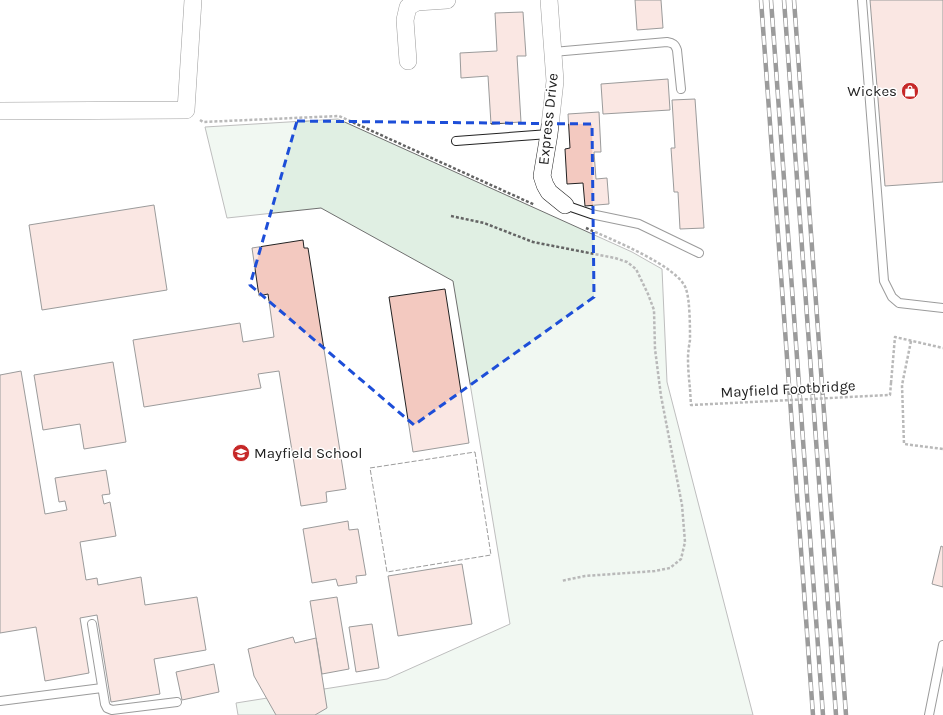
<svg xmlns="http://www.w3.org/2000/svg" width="943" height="715" viewBox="0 0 943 715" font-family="Karla,sans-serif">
	<rect width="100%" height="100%" fill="#fff"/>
	<path fill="#e0efe3" stroke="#6f6f6f" d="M338,119L632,252L662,269L667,382L753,715H238L236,703L387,679L510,624L453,281L321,208L227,218L205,127Z"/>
	<g fill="#f3c9c0" stroke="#222">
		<path d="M635,0H661L663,28L637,30Z"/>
		<path d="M870,0H943V182L885,186Z"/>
		<path d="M523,12L526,56H517L521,122L491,124L488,76L461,78L460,53L497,51L495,13Z"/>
		<path d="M668,79L670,110L603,114L601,84Z"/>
		<path d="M695,99L704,228L680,229L678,192H674L671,148H675L672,100Z"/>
		<path d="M599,112L601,152H594L596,179L607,178L609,204L585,206L583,183L567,184L565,149L570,148L568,114Z"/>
		<path d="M154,205L167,290L42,310L29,225Z"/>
		<path d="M303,240L304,248H308L346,489L326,492L327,502L301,506L279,371L258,374L261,388L144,407L133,340L240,323L243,342L274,337L268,294L259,296L252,248Z"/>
		<path d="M445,289L469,443L413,452L389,297Z"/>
		<path d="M113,362L126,442L84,449L80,424L43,430L34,375Z"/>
		<path d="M21,371L45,514L67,510L65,501L59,502L55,478L106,470L110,494L102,495L104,504L110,502L116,536L80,542L86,580L97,578L98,585L141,577L145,605L197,597L206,650L154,659L160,694L111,702L97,615L80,618L89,673L45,681L36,627L0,633V375Z"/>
		<path d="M348,521L349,530L358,529L366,575L356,576L357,583L338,586L336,579L312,583L303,529Z"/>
		<path d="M941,546L943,547V587L932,584Z"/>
		<path d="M462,564L472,624L398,636L388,576Z"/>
		<path d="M337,597L349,669L322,674L310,601Z"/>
		<path d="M372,624L379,668L356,672L349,627Z"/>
		<path d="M293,637L295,643L316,638L327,708L315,715H276L254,676L248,649Z"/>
		<path d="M214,664L219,692L182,700L176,672Z"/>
	</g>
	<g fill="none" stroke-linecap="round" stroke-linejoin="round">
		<defs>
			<g id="lane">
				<path d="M862,0L884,281L892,297L899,303L943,308"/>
				<path d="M553,52L667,42C673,43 675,44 677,50L681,89"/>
				<path d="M456,141L549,134"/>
				<path d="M565,205L591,214L639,224L699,253"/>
				<path d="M92,624L105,704L107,708L112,710L177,702"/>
				<path d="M0,701L102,688"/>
				<path d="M929,715L943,645"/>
			</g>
			<g id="street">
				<path d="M549,0L555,81L549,134L542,176L545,185L549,192L565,205"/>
				<path d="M408,61L405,20L408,7L417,2L447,0"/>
				<path d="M0,111L186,110L193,0"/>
			</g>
		</defs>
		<use href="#lane" stroke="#222" stroke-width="10"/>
		<use href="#street" stroke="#222" stroke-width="18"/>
		<g stroke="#646464" stroke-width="2.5" stroke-dasharray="3 2" stroke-linecap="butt">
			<path d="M200,120L203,122L339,116L535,205"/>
			<path d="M451,216L484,223L533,242L615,258L627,262L636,269L648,294L654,310L655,349L661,396L682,505L685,542L681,559L670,568L655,571L585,576L561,581"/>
			<path d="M586,228C608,238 679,266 686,289C690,300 690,327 690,340C689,346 688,352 688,359C688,369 689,379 690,389"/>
			<path d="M911,341L902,385L904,444L943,449"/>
			<path d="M891,383L895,337L943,348"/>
		</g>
		<use href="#lane" stroke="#fff" stroke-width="8"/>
		<use href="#street" stroke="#fff" stroke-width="17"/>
		<defs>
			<g id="rail">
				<path d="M761,0L813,715"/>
				<path d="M771,0L823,715"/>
				<path d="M784,0L836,715"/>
				<path d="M794,0L846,715"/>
			</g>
		</defs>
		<use href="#rail" stroke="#222" stroke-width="4.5"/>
		<use href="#rail" stroke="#fff" stroke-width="3" stroke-dasharray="9" stroke-linecap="butt"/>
		<path stroke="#646464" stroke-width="2.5" stroke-dasharray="3 2" stroke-linecap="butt" d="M690,389L691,405L890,395L891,383"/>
		<path stroke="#222" stroke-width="1" stroke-dasharray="5 2" stroke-linecap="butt" d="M475,452L491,555L387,572L370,468Z"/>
	</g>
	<path d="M0 0H943V715H0ZM297,121L592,124L594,297L414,425L250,285Z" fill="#fff" fill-opacity=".55" fill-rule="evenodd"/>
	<path fill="none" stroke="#1d4ed8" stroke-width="3" stroke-dasharray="8 5" stroke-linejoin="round" d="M297,121L592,124L594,297L414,425L250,285Z"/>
	<defs>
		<symbol id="shop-disc" viewBox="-11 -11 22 22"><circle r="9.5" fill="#c62828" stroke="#fff"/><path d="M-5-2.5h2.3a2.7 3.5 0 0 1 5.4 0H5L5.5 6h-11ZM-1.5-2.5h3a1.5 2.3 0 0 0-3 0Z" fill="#fff"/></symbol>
		<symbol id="school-disc" viewBox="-11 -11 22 22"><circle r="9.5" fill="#c62828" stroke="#fff"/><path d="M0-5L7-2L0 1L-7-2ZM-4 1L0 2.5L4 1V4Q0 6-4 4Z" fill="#fff"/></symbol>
	</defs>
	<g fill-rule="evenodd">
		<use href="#shop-disc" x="900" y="81" width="20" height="20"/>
		<use href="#school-disc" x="231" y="443" width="20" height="20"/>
	</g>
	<g text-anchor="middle" stroke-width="3" stroke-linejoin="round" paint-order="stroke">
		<g font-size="15" fill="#222" stroke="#fff" text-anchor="end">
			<text x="897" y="96">Wickes</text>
			<text x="254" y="458" text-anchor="start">Mayfield School</text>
		</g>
		<g font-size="15" fill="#222" stroke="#fff">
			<text transform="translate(548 119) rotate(-84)" y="5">Express Drive</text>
			<text transform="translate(788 389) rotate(-3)" y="5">Mayfield Footbridge</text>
		</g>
	</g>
</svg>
